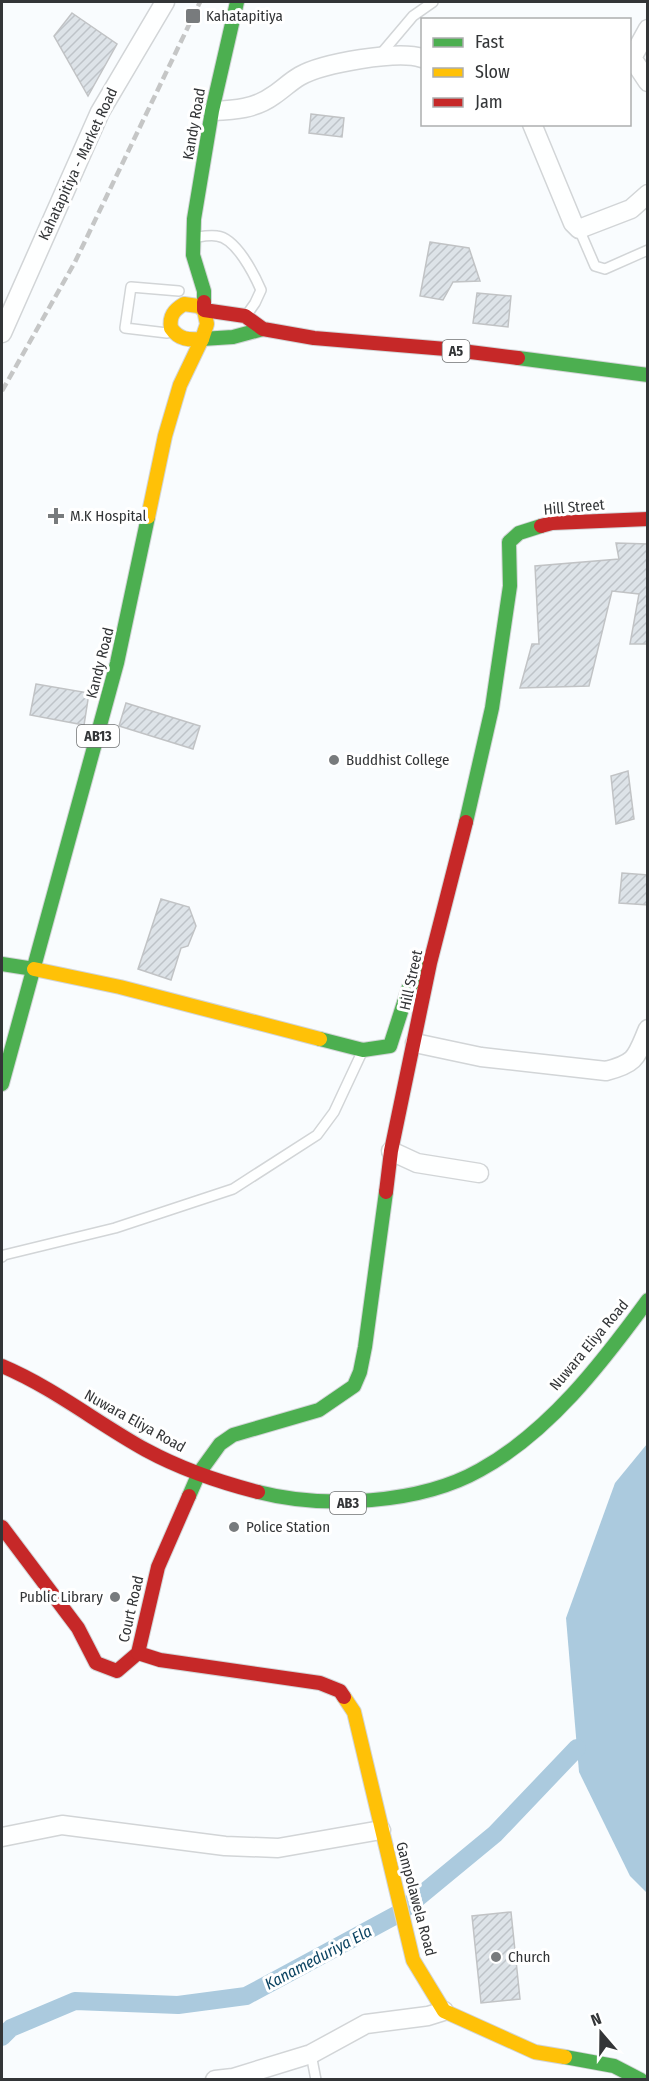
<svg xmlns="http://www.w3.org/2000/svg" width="649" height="2081" viewBox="0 0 649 2081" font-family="'Fira Sans Condensed',sans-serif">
	<defs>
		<pattern id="building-hatch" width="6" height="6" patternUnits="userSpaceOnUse" patternTransform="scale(1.5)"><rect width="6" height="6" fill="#dde3e8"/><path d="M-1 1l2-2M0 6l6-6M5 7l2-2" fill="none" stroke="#bec3c8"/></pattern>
	</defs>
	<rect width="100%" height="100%" fill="#f9fcfe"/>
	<path fill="#abcade" d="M647,1444V1893L630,1876L579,1772L566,1618L615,1483Z"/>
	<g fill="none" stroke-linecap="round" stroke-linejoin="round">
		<path stroke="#abcade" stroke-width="18" d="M2,2037L11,2028L75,2001L178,2005L246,1996L398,1914L495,1834L577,1748"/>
	</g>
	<g fill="url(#building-hatch)" stroke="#c1c3c5" stroke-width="1.5">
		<path d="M72,13L117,44L88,96L54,36Z"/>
		<path d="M311,114L344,118L342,137L309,133Z"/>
		<path d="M430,242L469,248L480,281L453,282L443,300L420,296Z"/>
		<path d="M477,293L511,296L508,327L473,323Z"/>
		<path d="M616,543L648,544V644H630L639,594L612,591L589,686L520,688L532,644H539L535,566L619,559Z"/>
		<path d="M36,684L89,693L84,725L30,715Z"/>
		<path d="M126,703L200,726L193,749L119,726Z"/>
		<path d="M628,771L634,819L616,824L611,776Z"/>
		<path d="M622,873L648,875V905L619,903Z"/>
		<path d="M161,899L189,907L196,926L188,946L181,948L171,980L138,969Z"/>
		<path d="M511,1912L520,1999L481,2003L472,1916Z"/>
	</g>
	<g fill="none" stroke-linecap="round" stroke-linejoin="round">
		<defs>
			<g id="lane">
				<path d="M380,55L413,16L433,2"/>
				<path d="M579,229L595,266L605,269L648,250"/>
				<path d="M198,237C204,236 211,235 217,236C236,238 254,274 261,290L255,303L248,313"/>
				<path d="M167,333L125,328L131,287L179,291"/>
				<path d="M2,1257L4,1255L115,1228L233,1189L317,1135L334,1112L363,1050"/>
				<path d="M311,2054L316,2080"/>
			</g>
			<g id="street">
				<path d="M648,29L632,58L648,82"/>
				<path d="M212,111C235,110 255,109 274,95C283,89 291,81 300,76C323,63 398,50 422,58"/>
				<path d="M532,124L573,223L579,229L631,209L648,194"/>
				<path d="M2,333L100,112L165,2"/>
				<path d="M415,1043L481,1057L606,1071C637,1063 636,1057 648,1029"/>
				<path d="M391,1151L417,1163L479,1173"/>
				<path d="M2,1837L62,1825L225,1846L278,1848L381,1830"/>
				<path d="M215,2080L233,2078L311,2054L366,2024L428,2016L444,2011"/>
			</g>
			<g id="fast">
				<path d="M204,302V291L193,255L194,219L212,111L237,2"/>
				<path d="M202,339L233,337L263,329"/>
				<path d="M518,358L648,375"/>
				<path d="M466,822L492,708L510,586L509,542L519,533L541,526"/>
				<path d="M2,964L34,969"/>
				<path d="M320,1039L363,1050L390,1046L409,987L426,968"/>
				<path d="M2,1084L117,663L148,517"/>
				<path d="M258,1492C324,1509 420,1504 480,1470C549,1432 602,1363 648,1300"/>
				<path d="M189,1496L199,1473L220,1444L233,1435L319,1410L354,1386L360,1372L365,1347L386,1192"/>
				<path d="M565,2057L614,2066L641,2080"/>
			</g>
			<g id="slow">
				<path d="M184,304L198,306L204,310L207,324L202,339C189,340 179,340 171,328C169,316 174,310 184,304Z"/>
				<path d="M148,517L165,436L180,385L202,339"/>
				<path d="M34,969L120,987L320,1039"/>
				<path d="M344,1697L354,1712L413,1960L444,2011L535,2052L565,2057"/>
			</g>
			<g id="jam">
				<path d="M204,302V310L245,316L263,329L314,338L446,349L518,358"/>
				<path d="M541,526L552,523L648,519"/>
				<path d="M386,1192L391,1151L430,963L466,822"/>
				<path d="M2,1366C54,1388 97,1423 146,1450C181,1469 219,1482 258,1492"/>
				<path d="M2,1527L78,1628L96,1663L117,1671L138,1653L158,1567L189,1496"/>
				<path d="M138,1653L160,1660L320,1683L340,1691L344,1697"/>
			</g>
		</defs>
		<use href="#lane" stroke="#d2d5d7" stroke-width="12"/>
		<use href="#street" stroke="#d2d5d7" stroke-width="21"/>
		<use href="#fast" stroke="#d2d5d7" stroke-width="16"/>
		<use href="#slow" stroke="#d2d5d7" stroke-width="16"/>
		<use href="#jam" stroke="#d2d5d7" stroke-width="16"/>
		<use href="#lane" stroke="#feffff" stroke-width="9"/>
		<use href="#street" stroke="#feffff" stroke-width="18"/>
		<use href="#fast" stroke="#4caf50" stroke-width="14"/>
		<use href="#slow" stroke="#ffc107" stroke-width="14"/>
		<use href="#jam" stroke="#c62828" stroke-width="14"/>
		<path stroke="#c5c6c6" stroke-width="4.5" stroke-dasharray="9 4.5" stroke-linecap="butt" d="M2,391L75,262L200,2"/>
	</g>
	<g fill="#787b7d" stroke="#fff" stroke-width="2">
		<rect x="185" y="8" width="16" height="16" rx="3"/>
		<path d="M53 507h6v6h6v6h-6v6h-6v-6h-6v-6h6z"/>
		<circle cx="334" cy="760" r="6"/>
		<circle cx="234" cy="1527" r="6"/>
		<circle cx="115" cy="1597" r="6"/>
		<circle cx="496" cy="1957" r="6"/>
	</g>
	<g text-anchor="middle" stroke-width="6" stroke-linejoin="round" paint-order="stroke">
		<g fill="#fff" stroke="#707273" stroke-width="1.5">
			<rect x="442.5" y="340" width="27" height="22" rx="4.5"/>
			<rect x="77" y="725" width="42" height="22" rx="4.5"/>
			<rect x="330" y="1492" width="36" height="22" rx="4.5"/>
		</g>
		<g font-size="14" font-weight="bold" fill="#333537">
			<text x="456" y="356">A5</text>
			<text x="98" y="741">AB13</text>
			<text x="348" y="1508">AB3</text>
		</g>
		<g font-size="15" fill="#333537" stroke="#fff" text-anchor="start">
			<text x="206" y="21">Kahatapitiya</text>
			<text x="70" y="521">M.K Hospital</text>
			<text x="346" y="765">Buddhist College</text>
			<text x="246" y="1532">Police Station</text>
			<text x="103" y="1602" text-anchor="end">Public Library</text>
			<text x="508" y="1962">Church</text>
		</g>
		<g font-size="15" fill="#333537" stroke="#fff">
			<text transform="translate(194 124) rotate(-80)" y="5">Kandy Road</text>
			<text transform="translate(78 164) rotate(-65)" y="5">Kahatapitiya - Market Road</text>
			<text transform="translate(574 507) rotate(-5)" y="5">Hill Street</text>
			<text transform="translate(100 663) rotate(-76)" y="5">Kandy Road</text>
			<text transform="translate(411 980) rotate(-78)" y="5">Hill Street</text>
			<text transform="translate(589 1345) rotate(-50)" y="5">Nuwara Eliya Road</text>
			<text transform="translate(135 1421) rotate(29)" y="5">Nuwara Eliya Road</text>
			<text transform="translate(131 1609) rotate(-77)" y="5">Court Road</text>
			<text transform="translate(416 1899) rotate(75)" y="5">Gampolawela Road</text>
		</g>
		<g font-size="16" font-style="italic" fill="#0c4462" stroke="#fff">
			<text transform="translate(318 1957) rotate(-28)" y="6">Kanameduriya Ela</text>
		</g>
	</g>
	<rect width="649" height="2081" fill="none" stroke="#333537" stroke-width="6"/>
	<rect x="421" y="18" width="210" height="108" fill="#ffffff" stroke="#adaeaf" stroke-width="1.5"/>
	<rect x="433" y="38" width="30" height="9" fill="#4caf50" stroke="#adaeaf" stroke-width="1.5"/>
	<text x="475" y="48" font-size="18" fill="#333537">Fast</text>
	<rect x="433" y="68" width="30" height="9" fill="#ffc107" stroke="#adaeaf" stroke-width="1.5"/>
	<text x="475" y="78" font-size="18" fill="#333537">Slow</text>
	<rect x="433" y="98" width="30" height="9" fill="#c62828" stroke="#adaeaf" stroke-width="1.5"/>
	<text x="475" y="108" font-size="18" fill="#333537">Jam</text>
	<g transform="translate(601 2033) rotate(340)" stroke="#ffffff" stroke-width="4.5" paint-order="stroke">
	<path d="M0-4.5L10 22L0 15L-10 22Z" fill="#333537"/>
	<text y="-9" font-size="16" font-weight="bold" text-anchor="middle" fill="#333537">N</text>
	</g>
</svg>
